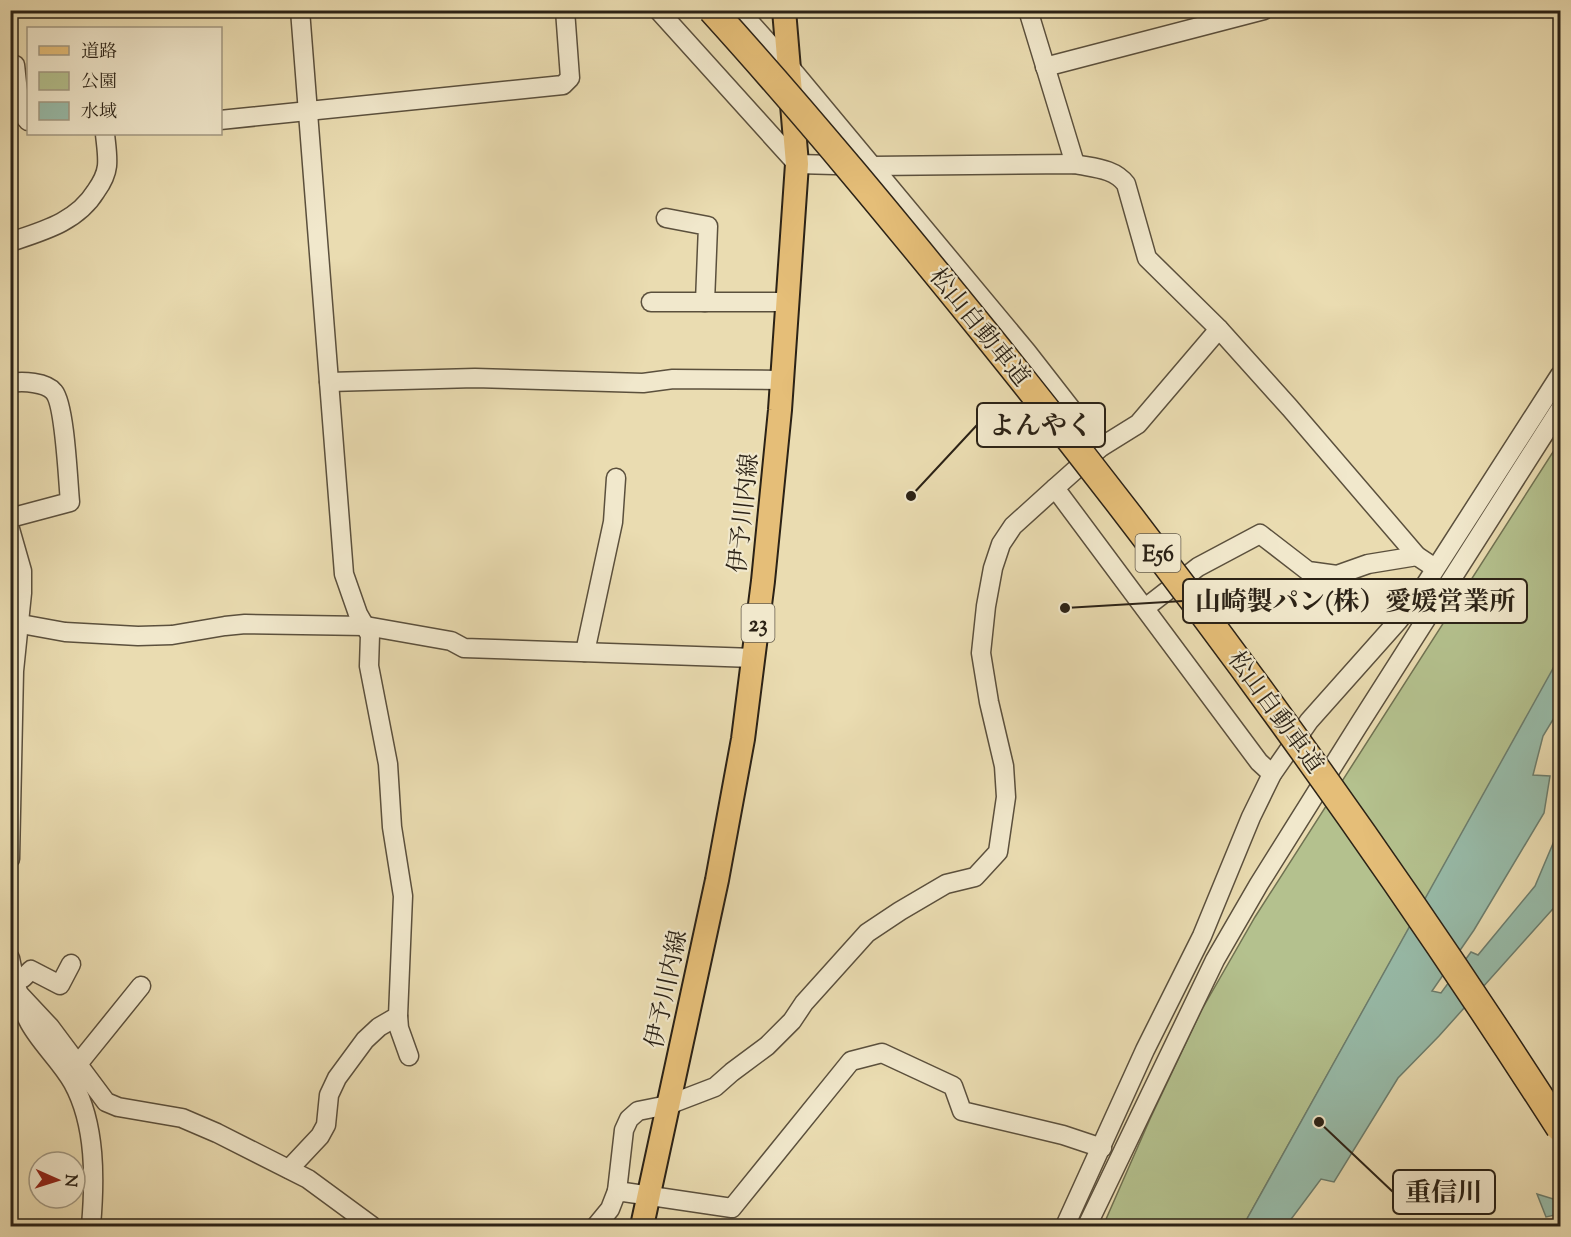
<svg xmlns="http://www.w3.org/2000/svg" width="1571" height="1237" viewBox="0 0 1571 1237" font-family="'Sorts Mill Goudy','Noto Serif JP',serif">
	<rect width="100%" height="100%" fill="#eadcb1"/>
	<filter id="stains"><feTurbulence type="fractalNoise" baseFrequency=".00333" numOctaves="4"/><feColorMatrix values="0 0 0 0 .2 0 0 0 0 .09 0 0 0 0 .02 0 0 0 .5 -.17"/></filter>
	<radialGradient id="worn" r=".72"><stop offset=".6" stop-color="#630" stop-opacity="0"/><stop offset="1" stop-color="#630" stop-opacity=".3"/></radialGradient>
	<path fill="#b4c18e" stroke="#707252" stroke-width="1.5" d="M1560,441V658L1243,1226H1103L1150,1119L1201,1011L1255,917Z"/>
	<g fill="#98bcaa" stroke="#6c7e6f" stroke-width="1.5">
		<path d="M1560,656V708L1543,736L1533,775L1550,776L1544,813L1474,930L1432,991L1441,993L1471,952L1478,955L1535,886L1560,827V901L1439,1036L1398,1078L1334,1182L1321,1179L1286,1226H1243Z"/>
		<path d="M1537,1194L1560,1201V1214L1546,1217Z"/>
	</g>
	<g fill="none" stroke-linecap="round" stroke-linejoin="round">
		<defs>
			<g id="minor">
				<path d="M658,10L797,164L873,166L1075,164C1093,168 1114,168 1126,184L1147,258L1219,329L1290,408L1417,556L1435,568"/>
				<path d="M739,10L789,66L1027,352L1101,447"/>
				<path d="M1028,10L1075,164"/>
				<path d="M10,65H15C17,80 18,112 28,121"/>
				<path d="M1045,67L1264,10"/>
				<path d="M220,120L563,85L570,78L565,10"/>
				<path d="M666,218L708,226L705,302"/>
				<path d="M10,242C43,231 77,222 96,191C101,184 106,175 107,166C108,156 106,144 105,134"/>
				<path d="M651,302H787"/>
				<path d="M1219,329L1138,424L1101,447L1055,488L1259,762L1272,774"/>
				<path d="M329,382L475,378L643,383L673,379L782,380"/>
				<path d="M10,383C23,381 46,382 54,392C65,405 68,482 70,502L10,518"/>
				<path d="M10,529L22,571V593L14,671L10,859"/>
				<path d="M1145,608L1198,567L1260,534L1308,571L1337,575L1368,564L1417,556"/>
				<path d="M10,622L65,632L138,636L172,635L225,626L245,624L366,626L451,641L464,648L754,658"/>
				<path d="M585,652L613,522L616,478"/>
				<path d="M10,958C14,978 19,1001 28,1020C38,1041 61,1061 73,1083C96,1125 95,1180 91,1226"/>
				<path d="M15,980L23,978L31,970L60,985L71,964"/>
				<path d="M20,995L50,1027L106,1102L118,1107L182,1118L217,1133L308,1179L372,1226"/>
				<path d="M398,1016L399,1028L409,1056"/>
				<path d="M78,1064L141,986"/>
				<path d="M289,1169L320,1136L326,1125L329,1095L337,1078L365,1040L379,1027L398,1016L403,896L392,827L388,764L369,666L370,635L358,614L344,574L300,10"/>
				<path d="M617,1191L624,1130L629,1119L638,1111L668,1105L715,1087L732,1072L767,1046L792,1021L804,1003L867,933L900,911L946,884L975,877L998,852L1006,797L1004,766L989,702L981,653L986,606L993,568L1001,544L1013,526L1055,488"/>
				<path d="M596,1226L610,1209L617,1191L732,1208L851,1061L882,1053L953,1086L962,1111L1063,1135L1102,1148"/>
				<path d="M1065,1226L1145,1050L1202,936L1251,817L1272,774L1309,721L1398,621L1420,593L1560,375"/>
				<path d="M1087,1226L1215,960L1259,884L1358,726L1560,409"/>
			</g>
			<path id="major" d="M642,1226L717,880L743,739L763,581L780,410L797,164L784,10"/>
		</defs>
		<use href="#minor" stroke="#5b503d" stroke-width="21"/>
		<use href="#major" stroke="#2b2216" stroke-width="26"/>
		<use href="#minor" stroke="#f1e8cc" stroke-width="18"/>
		<use href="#major" stroke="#e5be78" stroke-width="22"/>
		<defs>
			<path id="highway-bridge" d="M712,10C809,117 900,228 990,339C1194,592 1385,855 1560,1128"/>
		</defs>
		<use href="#highway-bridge" stroke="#2b2216" stroke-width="30" stroke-linecap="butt"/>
		<use href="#highway-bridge" stroke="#e5be78" stroke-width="27"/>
	</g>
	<g text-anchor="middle" stroke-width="4.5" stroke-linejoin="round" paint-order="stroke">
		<g fill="#f1e8cc" stroke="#665d4d" stroke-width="1.5">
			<rect x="1135.5" y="534" width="45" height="38" rx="4.5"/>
			<rect x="741.5" y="604" width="33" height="38" rx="4.5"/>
		</g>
		<g font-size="22" font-weight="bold" fill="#2b2216">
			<text x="1158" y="561">E56</text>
			<text x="758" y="631">23</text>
		</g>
		<g font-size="24" fill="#2b2216" stroke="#f1e8cc">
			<text transform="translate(980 327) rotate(51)" y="8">松山自動車道</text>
			<text transform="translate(743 513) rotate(-84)" y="8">伊予川内線</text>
			<text transform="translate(1276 712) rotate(54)" y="8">松山自動車道</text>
			<text transform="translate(666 989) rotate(-78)" y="8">伊予川内線</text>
		</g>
	</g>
	<path fill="none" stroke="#2b2216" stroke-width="2" d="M911 496L977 425M1065 608L1183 601M1319 1122L1393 1192"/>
	<g fill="#2b2216" stroke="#f1e8cc" stroke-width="2">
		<circle cx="911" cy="496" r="6"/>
		<circle cx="1065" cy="608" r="6"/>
		<circle cx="1319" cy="1122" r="6"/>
	</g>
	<g fill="#f1e8cc" stroke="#2b2216" stroke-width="2">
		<rect x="977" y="403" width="128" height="44" rx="6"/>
		<rect x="1183" y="579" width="344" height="44" rx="6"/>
		<rect x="1393" y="1170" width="102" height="44" rx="6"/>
	</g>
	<g font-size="26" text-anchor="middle" font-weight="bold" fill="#2b2216">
		<text x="1041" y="434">よんやく</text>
		<text x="1355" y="610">山崎製パン(株）愛媛営業所</text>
		<text x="1444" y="1201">重信川</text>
	</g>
	<rect width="1571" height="1237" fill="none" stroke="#eadcb1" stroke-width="36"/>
	<rect x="12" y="12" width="1547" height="1213" fill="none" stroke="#2b2216" stroke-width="3"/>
	<rect x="18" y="18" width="1535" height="1201" fill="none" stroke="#2b2216" stroke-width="1.5"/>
	<rect x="27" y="27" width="195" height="108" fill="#f1e8cc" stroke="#a29983" stroke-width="1.5"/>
	<rect x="39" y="46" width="30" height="9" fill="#e5be78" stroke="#a29983" stroke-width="1.5"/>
	<text x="81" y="57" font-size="18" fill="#2b2216">道路</text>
	<rect x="39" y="72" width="30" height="18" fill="#b4c18e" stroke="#a29983" stroke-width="1.5"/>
	<text x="81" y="87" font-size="18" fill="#2b2216">公園</text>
	<rect x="39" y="102" width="30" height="18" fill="#98bcaa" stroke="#a29983" stroke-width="1.5"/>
	<text x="81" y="117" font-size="18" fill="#2b2216">水域</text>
	<g transform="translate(57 1180) rotate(93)"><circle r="28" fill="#f1e8cc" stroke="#a29983" stroke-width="1.5"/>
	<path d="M0-4.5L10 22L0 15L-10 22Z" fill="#8f2418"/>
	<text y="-9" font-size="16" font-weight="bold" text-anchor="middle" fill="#2b2216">N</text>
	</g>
	<rect width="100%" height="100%" filter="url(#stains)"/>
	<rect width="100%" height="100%" fill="url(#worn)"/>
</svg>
